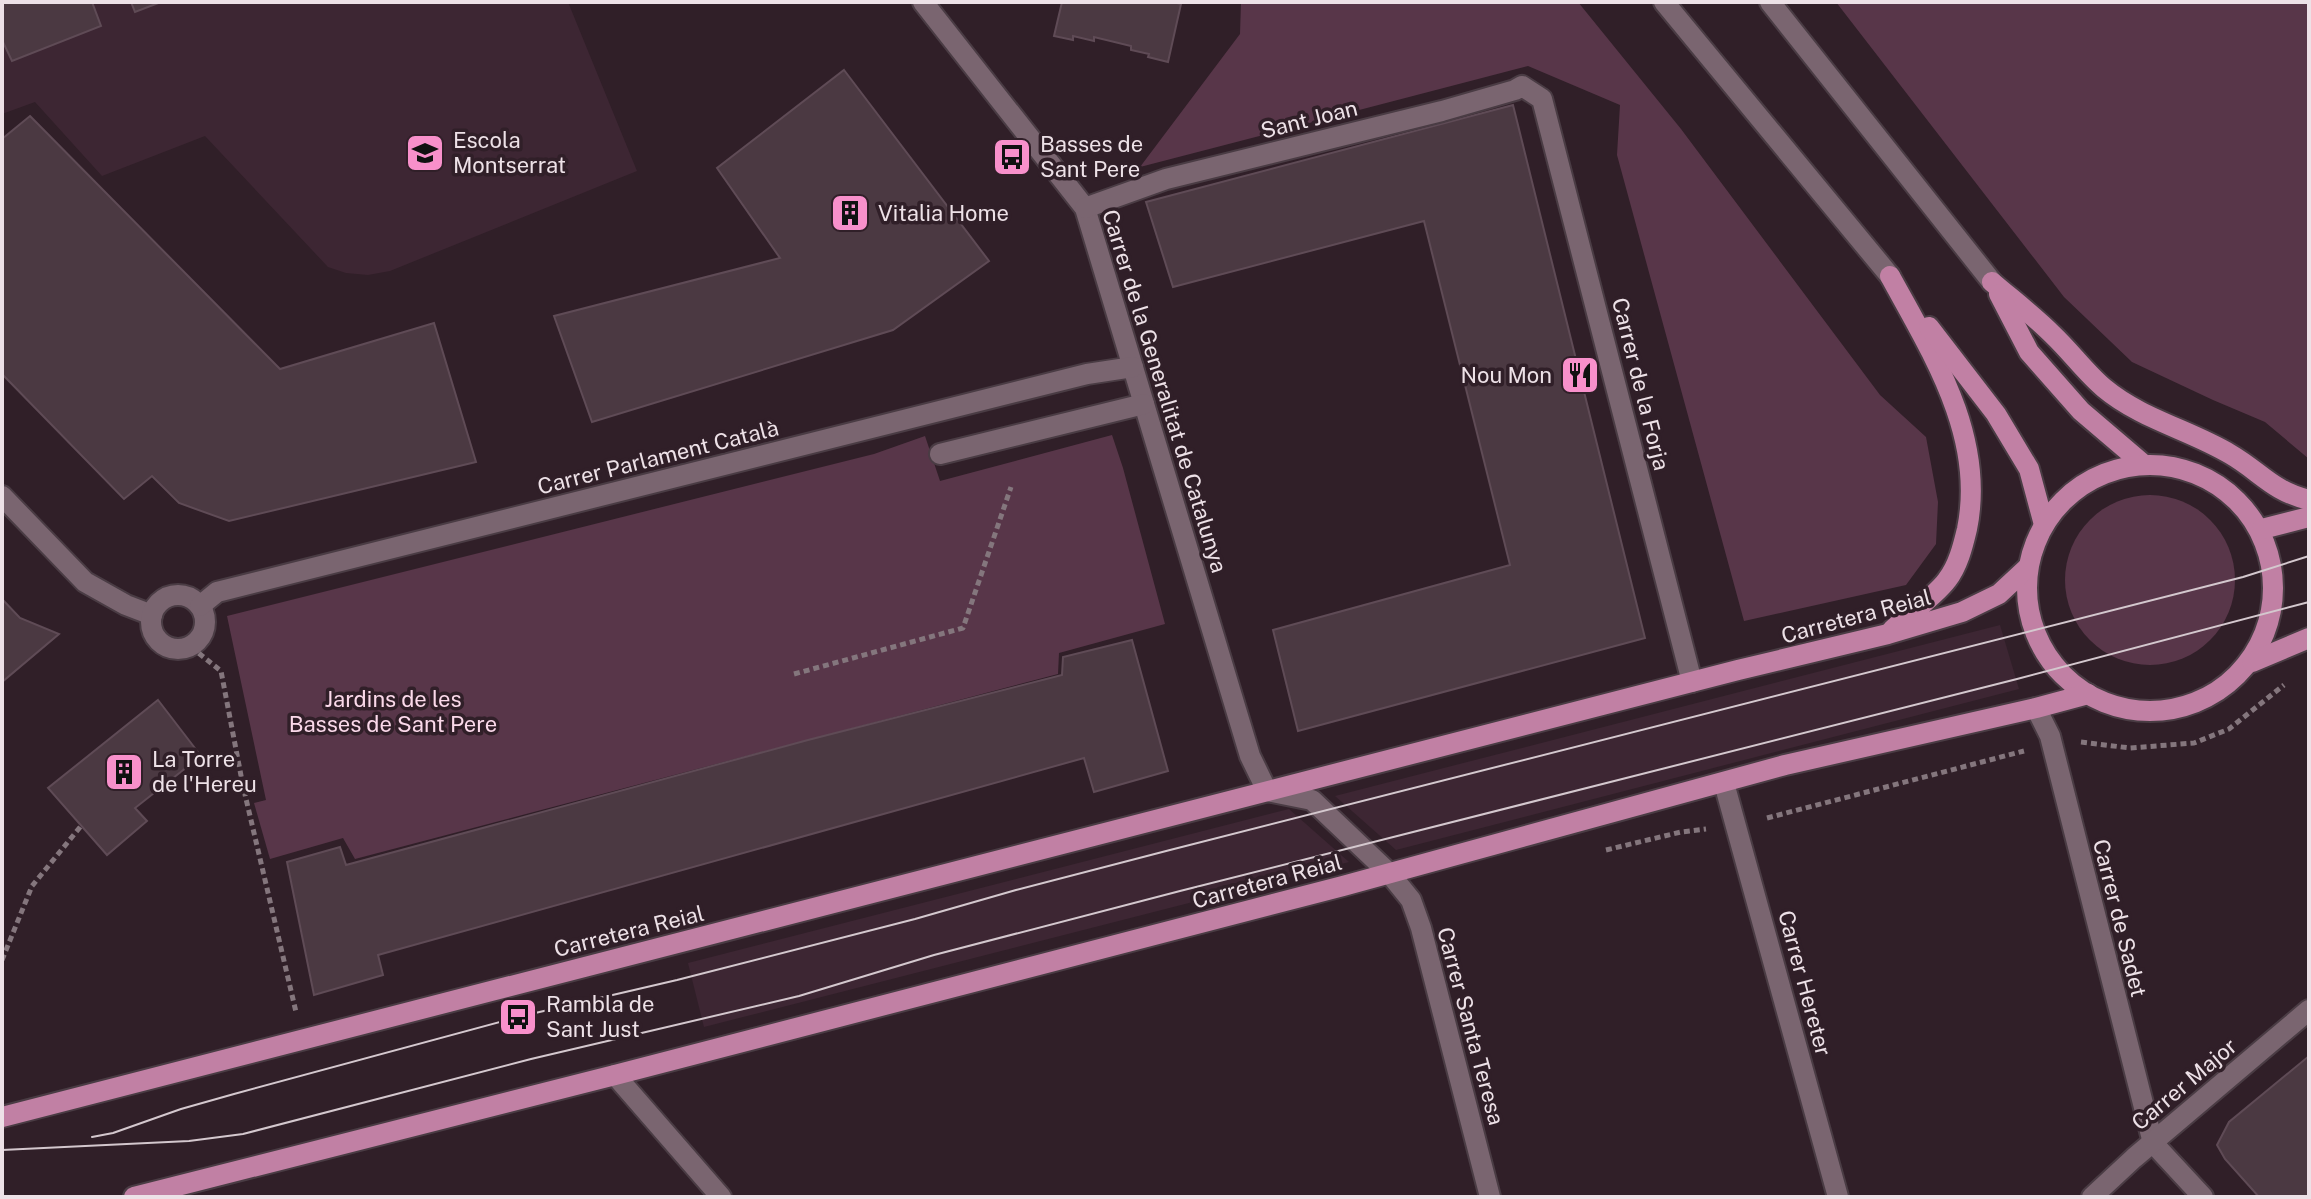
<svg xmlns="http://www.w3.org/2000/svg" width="2311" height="1199" viewBox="0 0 2311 1199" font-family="'Public Sans',sans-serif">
	<rect width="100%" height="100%" fill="#301f28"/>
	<g fill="#3d2633">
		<path d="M2,2H568L637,171L390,271L368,275L346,273L328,267L205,136L102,176L35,102L2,114Z"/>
		<path d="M2000,625L2019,689L1396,850L1335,796Z"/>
		<path d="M1289,809L1349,862L704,1027L688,963Z"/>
	</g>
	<g fill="#583649">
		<path d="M1241,2H1578L1681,129L1880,395L1926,437L1938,502L1936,544L1906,585L1744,621L1617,155L1620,105L1528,66L1140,167L1240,34Z"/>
		<path d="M1836,2H2309V459L2265,422L2213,400L2132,362L2064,297Z"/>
		<path d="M1112,435L1123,468L1165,624L1059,653L1058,674L355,859L343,838L270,859L254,803L266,800L227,616L874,454L925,436L940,481Z"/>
		<circle cx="2150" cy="580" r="85"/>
	</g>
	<g fill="#4b3942" stroke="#5f4b56" stroke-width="2">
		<path d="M2,2H92L101,26L12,61L2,40Z"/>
		<path d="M131,2H161L135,12Z"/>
		<path d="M1062,2H1173L1181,4L1168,62L1148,57L1149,54L1131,50V46L1094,37V41L1073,36V40L1054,36Z"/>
		<path d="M844,70L989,261L893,330L592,422L554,316L780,258L717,168Z"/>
		<path d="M1513,105L1645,638L1298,731L1273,630L1510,565L1424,221L1173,287L1146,202Z"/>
		<path d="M30,116L280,369L434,323L476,462L229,521L179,503L152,476L124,499L2,374V139Z"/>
		<path d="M2,599L20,618L59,634L2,682Z"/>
		<path d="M1132,640L1168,771L1094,792L1084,758L378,955L383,975L314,995L287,862L340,847L346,865L808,740L1062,675L1063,657Z"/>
		<path d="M158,700L201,756L135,808L147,821L107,855L48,788Z"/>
		<path d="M2309,1056V1197H2259L2225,1159L2217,1145L2229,1122Z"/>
	</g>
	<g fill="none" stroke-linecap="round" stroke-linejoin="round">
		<defs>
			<g id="minor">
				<path d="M923,2L1085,208L1250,756L1267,791L1312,800L1390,874L1411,900L1421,928L1490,1197"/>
				<path d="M1664,2L1890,276"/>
				<path d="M1770,2L1992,282"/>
				<path d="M1085,208L1166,179L1442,111L1515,90L1522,86L1542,99L1692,682"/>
				<path d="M940,454L1144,404"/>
				<path d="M2,496L85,582L126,605L152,615"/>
				<circle cx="178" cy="622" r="27"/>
				<path d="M200,606L217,592L1087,374L1133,367"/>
				<path d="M2036,708L2050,736L2153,1143L2203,1197"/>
				<path d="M1724,783L1838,1197"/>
				<path d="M615,1075L721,1197"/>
				<path d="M2092,1197L2134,1158L2309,1010"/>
			</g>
			<g id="major">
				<path d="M1890,276C1932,353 1986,437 1967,529C1963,546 1958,566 1947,580C1937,594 1907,617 1892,630"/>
				<path d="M1992,282C2013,300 2034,316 2053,335C2071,352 2086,373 2104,388C2141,419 2190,430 2230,454C2261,472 2272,491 2309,500"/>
				<path d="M1999,294L2029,352L2081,411L2142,463"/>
				<path d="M1929,327L1996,414L2029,469L2043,521"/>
				<circle cx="2150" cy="588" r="123"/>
				<path d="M2262,529L2309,517"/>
				<path d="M2252,662L2309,638"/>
				<path d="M2,1117L1738,670L1888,634L1962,612L1999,594L2027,568"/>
				<path d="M134,1197L615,1075L1343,886L1785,765L2036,708L2088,694"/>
			</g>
		</defs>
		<use href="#minor" stroke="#4a3c44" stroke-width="24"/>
		<use href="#major" stroke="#4a3c44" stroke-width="24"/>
		<g stroke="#84767d" stroke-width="5" stroke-dasharray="6 4" stroke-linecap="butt">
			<path d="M191,647L221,671L243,786L296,1012"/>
			<path d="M794,674L963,628L1011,487"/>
			<path d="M2081,742L2130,748L2194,743L2229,729L2284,685"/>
			<path d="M1767,818L2024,751"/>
			<path d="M1606,850L1681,832L1706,829"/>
			<path d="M2,960L32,886L81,826"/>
		</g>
		<use href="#minor" stroke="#7a6570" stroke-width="20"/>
		<use href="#major" stroke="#c180a4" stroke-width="20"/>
		<g stroke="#d4c8ce" stroke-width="2">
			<path d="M92,1137L113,1133L181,1109L234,1094L518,1017L677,980L915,919L1016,890L1170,850L2243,577L2309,556"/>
			<path d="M2,1150L189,1141L243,1134L531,1059L799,996L934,955L1180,891L2017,679L2309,602"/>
		</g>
	</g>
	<defs>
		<symbol id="school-square" viewBox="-11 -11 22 22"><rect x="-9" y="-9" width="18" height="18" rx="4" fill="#f890cb" stroke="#301f28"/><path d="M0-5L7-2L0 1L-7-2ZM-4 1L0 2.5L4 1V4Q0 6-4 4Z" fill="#111"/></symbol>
		<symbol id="bus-square" viewBox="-11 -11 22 22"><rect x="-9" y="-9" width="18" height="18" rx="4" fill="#f890cb" stroke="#301f28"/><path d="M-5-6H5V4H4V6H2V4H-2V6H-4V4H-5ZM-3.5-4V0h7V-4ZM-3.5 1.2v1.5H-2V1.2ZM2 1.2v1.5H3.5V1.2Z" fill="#111"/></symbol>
		<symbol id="building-square" viewBox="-11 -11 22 22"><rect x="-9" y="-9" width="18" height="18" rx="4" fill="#f890cb" stroke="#301f28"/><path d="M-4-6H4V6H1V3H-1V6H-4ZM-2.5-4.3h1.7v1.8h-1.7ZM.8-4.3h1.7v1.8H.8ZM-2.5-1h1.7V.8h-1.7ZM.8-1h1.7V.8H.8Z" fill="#111"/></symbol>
		<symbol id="restaurant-square" viewBox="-11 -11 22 22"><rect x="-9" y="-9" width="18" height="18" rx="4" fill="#f890cb" stroke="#301f28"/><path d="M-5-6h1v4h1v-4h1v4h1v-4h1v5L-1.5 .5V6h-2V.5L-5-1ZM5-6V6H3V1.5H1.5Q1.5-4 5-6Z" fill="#111"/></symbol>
	</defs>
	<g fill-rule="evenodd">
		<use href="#school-square" x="403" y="131" width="44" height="44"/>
		<use href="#bus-square" x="990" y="135" width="44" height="44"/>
		<use href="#building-square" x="828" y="191" width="44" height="44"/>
		<use href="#restaurant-square" x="1558" y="353" width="44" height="44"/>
		<use href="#building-square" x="102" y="750" width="44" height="44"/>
		<use href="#bus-square" x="496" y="995" width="44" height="44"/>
	</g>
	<g text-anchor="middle" stroke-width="7" stroke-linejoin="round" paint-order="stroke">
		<g font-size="22" fill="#ede1e7" stroke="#301f28">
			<text transform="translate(1309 119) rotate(-14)" y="8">Sant Joan</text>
			<text transform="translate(1641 384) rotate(76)" y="8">Carrer de la Forja</text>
			<text transform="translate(1165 391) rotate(73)" y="8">Carrer de la Generalitat de Catalunya</text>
			<text transform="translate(658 457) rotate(-14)" y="8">Carrer Parlament Català</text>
			<text transform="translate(1856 616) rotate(-15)" y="8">Carretera Reial</text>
			<text transform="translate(1267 881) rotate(-15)" y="8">Carretera Reial</text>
			<text transform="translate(2120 918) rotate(76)" y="8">Carrer de Sadet</text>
			<text transform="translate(629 931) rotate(-14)" y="8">Carretera Reial</text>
			<text transform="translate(1805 983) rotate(75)" y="8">Carrer Hereter</text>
			<text transform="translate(1471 1026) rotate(75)" y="8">Carrer Santa Teresa</text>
			<text transform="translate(2184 1084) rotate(-40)" y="8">Carrer Major</text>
		</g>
		<g font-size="22" fill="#ede1e7" stroke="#301f28" text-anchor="start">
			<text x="453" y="148">Escola<tspan x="453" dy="25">Montserrat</tspan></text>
			<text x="1040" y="152">Basses de<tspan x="1040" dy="25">Sant Pere</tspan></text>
			<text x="878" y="221">Vitalia Home</text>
			<text x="1552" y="383" text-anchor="end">Nou Mon</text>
			<text x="152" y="767">La Torre<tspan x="152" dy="25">de l'Hereu</tspan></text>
			<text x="546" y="1012">Rambla de<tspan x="546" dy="25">Sant Just</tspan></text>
		</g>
		<g font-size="22" fill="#fbd9ea" stroke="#301f28">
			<text x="393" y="707">Jardins de les<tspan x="393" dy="25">Basses de Sant Pere</tspan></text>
		</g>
	</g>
	<rect width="2311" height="1199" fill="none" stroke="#ede1e7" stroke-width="8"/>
</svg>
